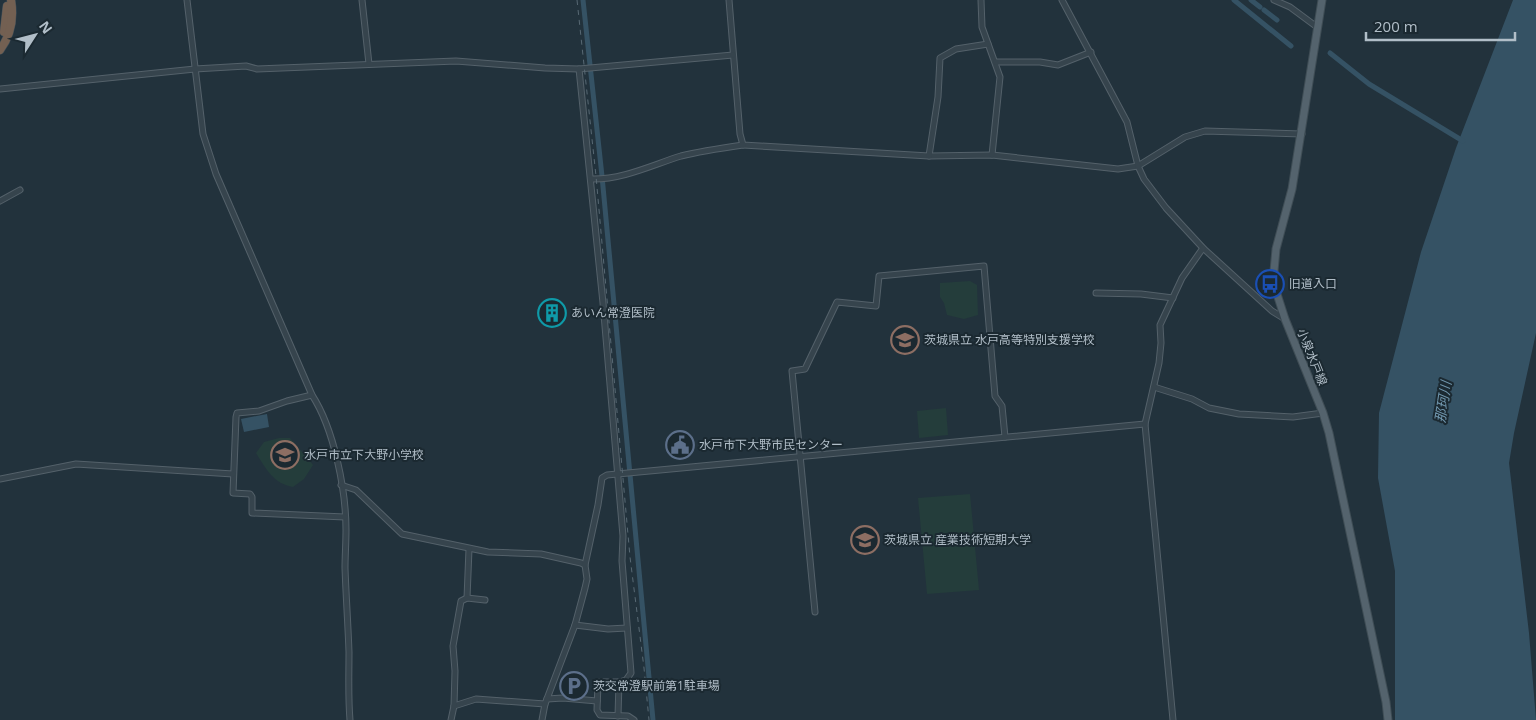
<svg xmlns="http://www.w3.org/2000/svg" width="1536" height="720" viewBox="0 0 1536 720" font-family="'Open Sans','Noto Sans JP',sans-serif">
	<rect width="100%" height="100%" fill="#22323c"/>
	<g fill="#243d3b">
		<path d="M970,281L977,285L978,315L964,319L947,315L944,303L940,297V283Z"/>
		<path d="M946,408L948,435L919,438L917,411Z"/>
		<path d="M279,438H290L313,465L304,479L293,487C274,484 266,469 256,453L264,442Z"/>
		<path d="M970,494L979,590L927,594L918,498Z"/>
	</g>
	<g fill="#355264">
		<path d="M1513,0H1536V333L1514,433L1509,463L1529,633L1536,720H1395V571L1378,478L1379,413L1421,252L1456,148Z"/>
		<path d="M267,414L269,427L244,432L241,419Z"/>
	</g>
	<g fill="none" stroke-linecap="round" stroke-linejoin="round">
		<g stroke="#355264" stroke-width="5">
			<path d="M583,0L602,176L653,720"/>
			<path d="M1234,0L1291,46"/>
			<path d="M1251,0L1260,7"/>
			<path d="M1264,10L1277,20"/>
			<path d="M1330,53L1369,84L1463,141"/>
		</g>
		<defs>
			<g id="minor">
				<path d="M187,0L203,134L216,174L312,395C334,429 346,490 346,530C346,543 345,556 345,568C346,596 348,624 349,652C349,675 348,697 350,720"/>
				<path d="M362,0L369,64"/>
				<path d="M729,0L740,134L743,145L929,156L992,155L1118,169L1138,166L1185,137L1205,131L1302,134"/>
				<path d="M981,0L982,27L1000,77L992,155"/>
				<path d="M1062,0L1127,122L1138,166L1144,179L1166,208L1203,248L1272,311L1285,319"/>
				<path d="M1274,0L1290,7L1317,27"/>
				<path d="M996,62H1040L1058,65L1091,52"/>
				<path d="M579,69L603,303L623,536L622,561L631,673L626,680L619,682H599L598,683L597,710L600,715L628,716L634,720"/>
				<path d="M0,89L195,69L246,66L257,69L456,61L545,68L579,69L733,55"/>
				<path d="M929,156L938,97L940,58L956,49L988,44"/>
				<path d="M591,179C622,180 652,165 681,156C701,151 722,148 743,145"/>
				<path d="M0,201L20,190"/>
				<path d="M1096,293L1141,294L1173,298"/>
				<path d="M1154,387L1192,399L1209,408L1239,414L1293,417L1323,413"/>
				<path d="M312,395L287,401L259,411L237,413L236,417L233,493L250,494L252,497V513L345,517"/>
				<path d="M0,479L76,464L233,474"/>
				<path d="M341,485L356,490L402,534L488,552L541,554L581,563L585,565L587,579L585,588L575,625L608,629L627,628"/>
				<path d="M585,565L598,505L602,478L607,475L1145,424"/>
				<path d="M467,598L469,549"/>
				<path d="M815,612L792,371L805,369L837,302L876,306L879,276L984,266L995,396L1002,406L1005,437"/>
				<path d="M547,699L563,698L597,701"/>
				<path d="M454,706L476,699L545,704"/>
				<path d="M618,716L619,682"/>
				<path d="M451,720L454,706L455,671L453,646L461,601L467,598L485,600"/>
				<path d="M542,720L545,704L575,625"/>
				<path d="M1173,720L1145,424L1159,363L1161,343L1160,325L1182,278L1203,248"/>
			</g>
			<path id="major" d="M1322,0L1292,189L1276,249L1274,271L1277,294L1285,319L1323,413L1329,433L1386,702L1388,720"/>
			<g id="highway">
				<path d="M4,32L7,6"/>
				<path d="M0,50C11,35 14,18 11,0"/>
			</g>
		</defs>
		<use href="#minor" stroke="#54616a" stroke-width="7"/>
		<use href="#major" stroke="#3f4d55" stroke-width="9"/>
		<use href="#highway" stroke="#414e57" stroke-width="9"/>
		<use href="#minor" stroke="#36444d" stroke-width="5"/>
		<use href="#major" stroke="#54636d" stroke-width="7"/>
		<use href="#highway" stroke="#736052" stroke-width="8"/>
		<path stroke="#586974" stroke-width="1" stroke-dasharray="5 5" stroke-linecap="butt" d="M577,0L596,176L630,557L644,668L649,720"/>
	</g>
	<defs>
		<symbol id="bus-ring" viewBox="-11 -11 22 22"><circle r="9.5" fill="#1b2931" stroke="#1a4fb4" stroke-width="1.5"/><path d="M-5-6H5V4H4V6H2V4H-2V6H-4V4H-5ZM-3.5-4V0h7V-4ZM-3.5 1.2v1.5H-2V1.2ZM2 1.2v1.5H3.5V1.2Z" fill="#1a4fb4"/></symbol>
		<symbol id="building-ring" viewBox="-11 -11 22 22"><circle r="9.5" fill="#1b2931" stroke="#0f9aa8" stroke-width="1.5"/><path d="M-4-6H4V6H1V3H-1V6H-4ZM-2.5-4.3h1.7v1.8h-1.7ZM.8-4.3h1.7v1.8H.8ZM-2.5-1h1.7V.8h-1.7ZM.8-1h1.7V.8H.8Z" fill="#0f9aa8"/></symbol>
		<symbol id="school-ring" viewBox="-11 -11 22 22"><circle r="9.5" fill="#1b2931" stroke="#8d6e63" stroke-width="1.5"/><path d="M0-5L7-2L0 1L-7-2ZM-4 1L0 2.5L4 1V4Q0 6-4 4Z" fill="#8d6e63"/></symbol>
		<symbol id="civic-ring" viewBox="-11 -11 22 22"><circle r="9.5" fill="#1b2931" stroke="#5c6f8a" stroke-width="1.5"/><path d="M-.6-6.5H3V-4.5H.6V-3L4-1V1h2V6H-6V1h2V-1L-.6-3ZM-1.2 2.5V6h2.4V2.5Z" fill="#5c6f8a"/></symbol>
		<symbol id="university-ring" viewBox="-11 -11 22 22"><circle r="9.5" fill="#1b2931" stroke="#8d6e63" stroke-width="1.5"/><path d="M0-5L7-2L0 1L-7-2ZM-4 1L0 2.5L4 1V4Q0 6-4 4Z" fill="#8d6e63"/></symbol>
		<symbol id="parking-ring" viewBox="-11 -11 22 22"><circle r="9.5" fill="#1b2931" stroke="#5c6f8a" stroke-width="1.5"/><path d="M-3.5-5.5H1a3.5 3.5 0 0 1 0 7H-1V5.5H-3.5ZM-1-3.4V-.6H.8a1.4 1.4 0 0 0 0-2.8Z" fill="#5c6f8a"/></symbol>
	</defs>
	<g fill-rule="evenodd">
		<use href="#bus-ring" x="1254" y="268" width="32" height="32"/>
		<use href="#building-ring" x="536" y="297" width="32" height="32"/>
		<use href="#school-ring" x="889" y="324" width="32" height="32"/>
		<use href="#civic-ring" x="664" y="429" width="32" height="32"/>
		<use href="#school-ring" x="269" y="439" width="32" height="32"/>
		<use href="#university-ring" x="849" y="524" width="32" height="32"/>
		<use href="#parking-ring" x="558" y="670" width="32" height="32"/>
	</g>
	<g text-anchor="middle" stroke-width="4" stroke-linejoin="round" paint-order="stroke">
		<g font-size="12" fill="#b1bec8" stroke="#1b2931" text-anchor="start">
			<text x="1289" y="288">旧道入口</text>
			<text x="571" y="317">あいん常澄医院</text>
			<text x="924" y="344">茨城県立 水戸高等特別支援学校</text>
			<text x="699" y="449">水戸市下大野市民センター</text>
			<text x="304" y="459">水戸市立下大野小学校</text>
			<text x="884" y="544">茨城県立 産業技術短期大学</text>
			<text x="593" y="690">茨交常澄駅前第1駐車場</text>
		</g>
		<g font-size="12" fill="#b1bec8" stroke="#1b2931">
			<text transform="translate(1312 357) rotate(68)" y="4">小泉水戸線</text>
		</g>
		<g font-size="14" font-style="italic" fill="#7096ad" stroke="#1b2931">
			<text transform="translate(1443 402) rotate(-81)" y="5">那珂川</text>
		</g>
	</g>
	<g transform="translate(35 35) rotate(54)" stroke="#1b2931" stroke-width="4" paint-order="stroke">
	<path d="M0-4L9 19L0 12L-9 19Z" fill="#b1bec8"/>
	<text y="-8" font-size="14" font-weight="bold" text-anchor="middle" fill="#b1bec8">N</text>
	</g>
	<path d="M1366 32v8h149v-8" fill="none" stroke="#b1bec8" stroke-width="2.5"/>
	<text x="1374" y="32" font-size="15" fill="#b1bec8" stroke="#1b2931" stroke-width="4" paint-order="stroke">200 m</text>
</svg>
